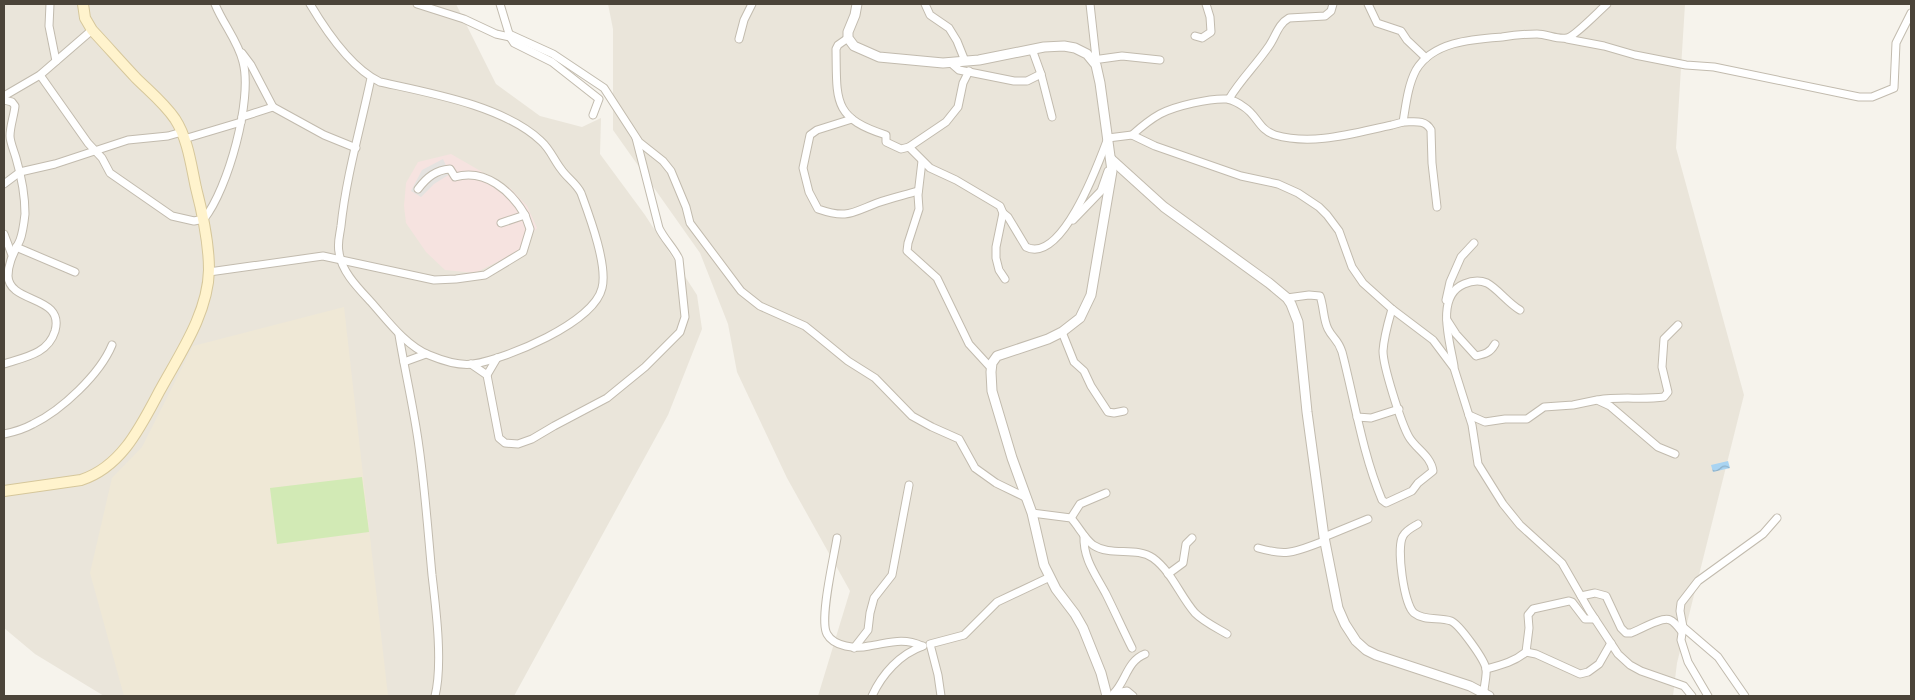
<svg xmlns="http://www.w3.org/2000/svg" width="1915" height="700" viewBox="0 0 1915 700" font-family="Ubuntu,sans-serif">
	<defs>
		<pattern id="water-waves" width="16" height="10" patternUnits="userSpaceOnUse" patternTransform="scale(1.25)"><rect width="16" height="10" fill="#a9d4f2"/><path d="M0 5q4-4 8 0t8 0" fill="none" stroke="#8caec5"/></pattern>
	</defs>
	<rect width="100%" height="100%" fill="#f6f3ec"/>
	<g fill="#eae5da">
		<path d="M4,4H456L496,84L540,116L582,127L601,118L600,154L645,215L697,295L702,329L668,415L514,696H104L35,654L4,628Z"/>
		<path d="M608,4H1685L1676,148L1744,395L1677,663L1673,696H818L850,591L787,478L737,372L728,324L700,253L613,130V29Z"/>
	</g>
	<path fill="#efe8d6" d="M344,307L388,696H124L90,573L112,478L142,447L193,346Z"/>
	<path fill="#f6e3e0" d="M451,154L510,188L527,206L537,228L517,252L475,273L445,270L426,252L406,223L404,206L406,183L418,162Z"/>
	<path fill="#d2eab5" d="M362,477L369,532L277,544L270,488Z"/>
	<path fill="#e5e3e0" d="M443,159L450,174L434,184L421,197L411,191L422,170Z"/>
	<path fill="url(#water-waves)" d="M1728,461L1730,468L1713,472L1711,465Z"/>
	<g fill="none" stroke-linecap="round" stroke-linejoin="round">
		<defs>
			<g id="minor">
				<path d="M50,4L49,26L56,61"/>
				<path d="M310,4C326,31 351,68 380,82C430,93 504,106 541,141C550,149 554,160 561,169C567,178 576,183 581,193C589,215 608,265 602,288C594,323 506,359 473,364C459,366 441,360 429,355C406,346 387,320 371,302C358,288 341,271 339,252C337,243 340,234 341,226C346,177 361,126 371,78"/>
				<path d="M417,4L464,19L496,34L510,37"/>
				<path d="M500,4L510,37L514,43L552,62L599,99L593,115"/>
				<path d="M925,4L930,15L949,28L957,41L965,61"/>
				<path d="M1090,4L1096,58"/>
				<path d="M1368,4L1377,23L1401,31L1407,40L1426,58"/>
				<path d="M509,34L553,54L604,88L639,142L663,161L671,171L686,207L690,223L741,291L760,306L805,326L815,334L848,361L875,378L912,416L932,427L959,439L975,468L996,483L1027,498"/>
				<path d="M1195,36L1202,38L1211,32L1210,17L1206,4"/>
				<path d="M848,38L838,45L836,49C837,100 832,118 886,135V142L901,149L909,147L930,168L956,180L1000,206L1003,213L996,247V258L999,270L1005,279"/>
				<path d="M739,39L744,20L752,4"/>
				<path d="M1567,39L1604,46L1635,55L1686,65L1714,67L1859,97H1872L1894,88L1896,43L1911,13"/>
				<path d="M1032,49L1041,74L1052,117"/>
				<path d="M242,53L251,65L273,107"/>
				<path d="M1093,60L1122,56L1160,60"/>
				<path d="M951,63L959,70L1014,81H1027L1041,74"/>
				<path d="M40,75L88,143L102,158L110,173L172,216L194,221L204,219C228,189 253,99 243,62C238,41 223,24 215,4"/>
				<path d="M4,96L40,75L92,30"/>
				<path d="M1229,99C1240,80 1257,64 1269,46C1276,36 1278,24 1289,18L1325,16L1331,11L1333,4"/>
				<path d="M4,100L12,102L15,106C14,116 10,126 10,136C10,142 14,151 16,158C21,175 25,196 25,214C24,223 23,232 20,240C15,251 8,262 8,276C9,304 65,295 55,331C48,354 25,357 4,364"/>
				<path d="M242,117L273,107L324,135L356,148"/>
				<path d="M852,119L817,130L810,135L803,168L809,192L818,209C847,219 851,213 877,203C891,198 905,195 918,191"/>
				<path d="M1403,122C1414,122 1425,119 1431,130L1432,163L1437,207"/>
				<path d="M1132,135C1141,127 1149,120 1160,114C1175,106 1210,98 1227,99C1232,100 1240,104 1244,107C1257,115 1259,130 1275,135C1313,146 1354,133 1392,125L1403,122C1406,104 1408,85 1416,70C1433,41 1474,39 1502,37C1514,35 1525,34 1537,34C1547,34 1557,40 1567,38C1574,37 1600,10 1607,4"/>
				<path d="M184,139L241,122"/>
				<path d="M909,147L946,122L958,107L963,83L969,71"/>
				<path d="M922,161L918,195L919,209L908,243L907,251L937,278L969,344L991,368"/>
				<path d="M4,184L20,172L55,164L128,140L168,136L182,132"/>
				<path d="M418,189C427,177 436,170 450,169L455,177C485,168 511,191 525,215"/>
				<path d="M1003,213L1008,217L1026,247C1062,265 1099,162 1108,138L1132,135L1155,146L1241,176L1278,184L1298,193L1319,207L1327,215L1339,231L1352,267L1363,283L1392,309L1433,340L1454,368L1472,425L1478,464L1503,504L1520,525L1562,563L1589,610L1618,654L1630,665L1641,671L1684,686L1692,696"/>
				<path d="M1073,220L1101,191L1108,171"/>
				<path d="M4,234L12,255"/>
				<path d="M16,247L75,272"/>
				<path d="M209,272L323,256L434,280L456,279L485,275L523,252L530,229L525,215L501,223"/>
				<path d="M1287,298L1309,295L1320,296C1324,307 1323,319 1328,329C1333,339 1338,339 1342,352C1355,402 1362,452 1382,500L1386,503L1412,491L1418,483L1433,471C1431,456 1416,449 1409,437C1401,423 1383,366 1383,351C1384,336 1388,323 1392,309"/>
				<path d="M1446,300L1450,282L1461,257L1474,243"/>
				<path d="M1447,320L1456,334L1476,356C1485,354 1490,353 1495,344"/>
				<path d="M1062,332L1074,362L1084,371L1091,386L1108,412L1114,413L1124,411"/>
				<path d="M399,335C405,372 414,409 419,447C425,489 428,532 432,575C436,609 443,664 435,696"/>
				<path d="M404,362L426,354"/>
				<path d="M471,364L487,375L499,438L505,443L518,444L532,439L554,426L607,398L645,367L680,332L685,317L679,259C674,248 664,239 659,228L636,138"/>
				<path d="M1454,366C1450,342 1435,296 1464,284C1471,281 1480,280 1487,283C1498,289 1508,303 1520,310"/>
				<path d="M487,375L497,358"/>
				<path d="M1598,400C1620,396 1642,400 1664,397L1668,392L1662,367L1664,339L1678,325"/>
				<path d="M1469,415L1485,422L1505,419H1527L1544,407L1573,405L1597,400L1610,406L1658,447L1675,454"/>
				<path d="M1357,417L1371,418L1399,409"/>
				<path d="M4,434C14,432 24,429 33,424C62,410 100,374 112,345"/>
				<path d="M1032,513L1071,518C1079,527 1084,538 1093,545C1111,557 1136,546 1153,558C1172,572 1180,596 1195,613C1204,622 1217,628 1227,634"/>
				<path d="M1071,518L1080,504L1106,493"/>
				<path d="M1418,524C1413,527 1406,530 1403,536C1396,547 1404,605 1414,613C1424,621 1439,617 1451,621C1459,624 1485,660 1486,669C1487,676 1484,685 1484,692"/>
				<path d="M1084,536C1083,559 1096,575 1106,594C1115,612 1123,630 1132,648"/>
				<path d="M1324,537L1368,519"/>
				<path d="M837,538C834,557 819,620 827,634C834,647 856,649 869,646C889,643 903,637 922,646"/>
				<path d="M1258,548C1289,557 1296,551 1324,541"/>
				<path d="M1168,574L1183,563L1186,544L1192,538"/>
				<path d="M1581,596L1595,593L1606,596L1621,628L1626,633H1631C1640,630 1662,616 1670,620C1675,622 1679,628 1682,632"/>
				<path d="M1683,627L1718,657L1745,696"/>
				<path d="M854,648L868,630L870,613L874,598L892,575L909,485"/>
				<path d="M1526,652L1536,654L1580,674L1588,672L1599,664L1611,643"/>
				<path d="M1486,669C1501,665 1514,662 1526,652L1529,628L1528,615L1533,609L1569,601L1572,602L1585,619H1595"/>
				<path d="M1114,693C1126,681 1127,661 1145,654"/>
				<path d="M1116,693L1127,691L1133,696"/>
				<path d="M872,696C882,674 900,654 923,646"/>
				<path d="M941,696L938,675L930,644L964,635L997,602L1050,577"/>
				<path d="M1708,696L1688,662L1681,640L1683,627L1680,611L1681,603L1698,581L1763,534L1777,518"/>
			</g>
			<g id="tertiary">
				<path d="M857,4L855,15L848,32V38L854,46L879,57L943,63L979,60L1044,47L1064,46L1075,48L1087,54L1096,65L1100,83L1112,171L1091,295L1080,318L1062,332L1048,339L997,356L992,363L991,372L992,391L1012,458L1032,513L1044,565L1056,589L1075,614L1083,628L1101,673L1107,696"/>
				<path d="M1111,159L1164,207L1269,283L1287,298L1291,304L1298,322L1307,412L1324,537L1338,608L1345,624L1356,641L1366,650L1376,655L1470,686L1489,696"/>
			</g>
			<path id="secondary" d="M4,491L81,480C121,467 140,428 159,392C179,355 208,314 209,270C209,242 203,215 196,188C191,165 188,139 175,119C164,103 149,91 136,78C121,62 107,46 92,30L85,18L83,4"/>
		</defs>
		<use href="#minor" stroke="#c2bbae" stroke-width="9"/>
		<use href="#tertiary" stroke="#c2bbae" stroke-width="11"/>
		<use href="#secondary" stroke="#d6c79b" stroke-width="12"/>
		<use href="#minor" stroke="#fff" stroke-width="7"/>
		<use href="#tertiary" stroke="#fff" stroke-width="9"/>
		<use href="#secondary" stroke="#fff3cd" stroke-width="10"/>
	</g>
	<rect width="1915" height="700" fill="none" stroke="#4b4439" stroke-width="10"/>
</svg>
